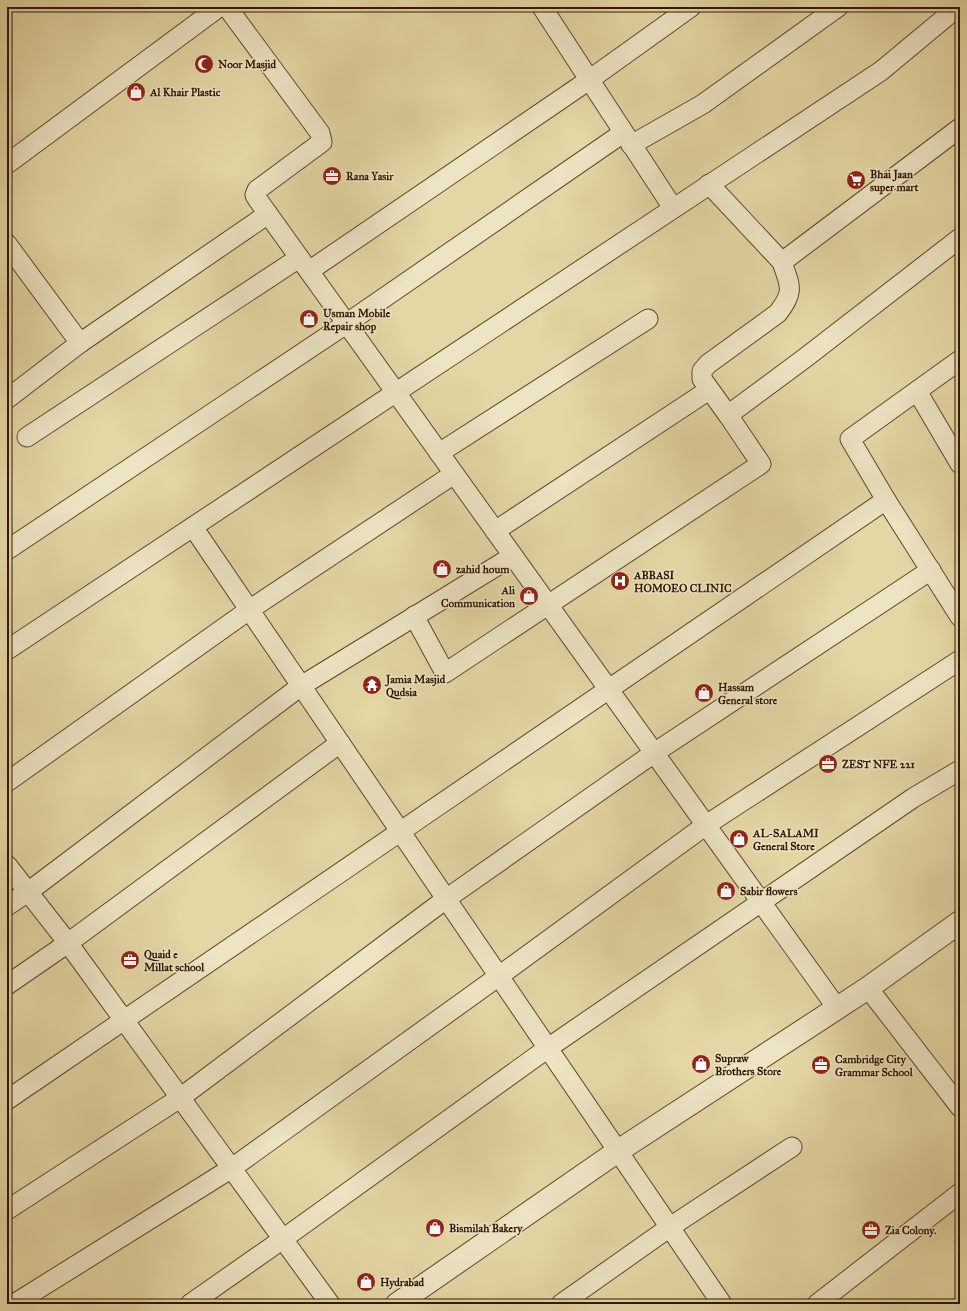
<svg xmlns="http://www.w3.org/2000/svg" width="967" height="1311" viewBox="0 0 967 1311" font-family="'IM FELL Great Primer',serif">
	<rect width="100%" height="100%" fill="#e4d6a5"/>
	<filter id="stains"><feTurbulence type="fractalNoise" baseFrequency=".005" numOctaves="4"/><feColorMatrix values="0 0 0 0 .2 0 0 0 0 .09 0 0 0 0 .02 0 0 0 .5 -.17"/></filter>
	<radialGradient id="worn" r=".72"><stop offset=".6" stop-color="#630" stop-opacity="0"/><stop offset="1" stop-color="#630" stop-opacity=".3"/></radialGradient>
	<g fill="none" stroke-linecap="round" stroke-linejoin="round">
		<defs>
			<g id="minor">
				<path d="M227,7L320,133L322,142L257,190L255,195L258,200L837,1008"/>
				<path d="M542,7L673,208"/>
				<path d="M631,145L703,104L838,7"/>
				<path d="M7,164L219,7"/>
				<path d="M709,184L782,262L960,128"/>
				<path d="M7,244L80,343"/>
				<path d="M782,262C790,286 795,291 778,313L708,364L702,371V379L728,415L805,358L960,238"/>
				<path d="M309,271L589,80L691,7"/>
				<path d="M960,360L850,439L886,500L960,617"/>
				<path d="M917,391L960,464"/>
				<path d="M7,399L80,343L268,214"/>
				<path d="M27,437L299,258"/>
				<path d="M439,453L648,319"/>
				<path d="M193,527L722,1304"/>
				<path d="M495,531L709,390"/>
				<path d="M7,550L346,324L623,133"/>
				<path d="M414,616L445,673L761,464L728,415"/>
				<path d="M7,650L881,71L958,7"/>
				<path d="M7,782L249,610L454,474"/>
				<path d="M7,865L68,943L330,1304"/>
				<path d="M7,906L28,892L301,686L513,556"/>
				<path d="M7,985L68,943L340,743"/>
				<path d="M868,988L960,1107"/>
				<path d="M7,1100L886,500"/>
				<path d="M7,1210L180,1098L446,899L654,753L931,570"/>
				<path d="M14,1304L232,1168L499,976L706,825L960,660"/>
				<path d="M190,1304L283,1239L548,1048L913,798L960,770"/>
				<path d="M561,1304L670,1227L792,1147"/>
				<path d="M817,1304L960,1193"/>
			</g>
			<path id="tertiary" d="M397,1304L618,1151L868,988L960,922"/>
		</defs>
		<use href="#minor" stroke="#5e4829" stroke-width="21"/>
		<use href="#tertiary" stroke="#5e4829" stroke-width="24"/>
		<use href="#minor" stroke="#ede4c4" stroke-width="19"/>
		<use href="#tertiary" stroke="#ede4c4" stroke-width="22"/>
	</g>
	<defs>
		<symbol id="mosque-disc" viewBox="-11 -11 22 22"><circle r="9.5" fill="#8f2418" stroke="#ede4c4"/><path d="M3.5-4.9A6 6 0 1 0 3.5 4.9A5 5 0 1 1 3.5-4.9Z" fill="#fff"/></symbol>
		<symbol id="shop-disc" viewBox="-11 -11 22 22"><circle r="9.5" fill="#8f2418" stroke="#ede4c4"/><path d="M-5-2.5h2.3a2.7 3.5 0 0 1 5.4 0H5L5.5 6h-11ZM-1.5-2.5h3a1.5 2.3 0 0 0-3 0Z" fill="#fff"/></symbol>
		<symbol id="office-disc" viewBox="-11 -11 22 22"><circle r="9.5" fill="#8f2418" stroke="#ede4c4"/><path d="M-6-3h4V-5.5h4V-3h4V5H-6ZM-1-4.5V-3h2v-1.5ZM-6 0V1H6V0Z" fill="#fff"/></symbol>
		<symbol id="supermarket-disc" viewBox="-11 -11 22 22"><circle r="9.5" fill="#8f2418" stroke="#ede4c4"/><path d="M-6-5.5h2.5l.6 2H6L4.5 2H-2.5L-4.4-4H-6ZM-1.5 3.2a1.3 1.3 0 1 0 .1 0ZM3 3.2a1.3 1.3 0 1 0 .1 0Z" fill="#fff"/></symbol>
		<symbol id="hospital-disc" viewBox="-11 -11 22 22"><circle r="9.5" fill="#8f2418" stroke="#ede4c4"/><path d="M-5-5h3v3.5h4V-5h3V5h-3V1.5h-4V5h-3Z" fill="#fff"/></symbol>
		<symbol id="temple-disc" viewBox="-11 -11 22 22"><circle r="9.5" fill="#8f2418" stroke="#ede4c4"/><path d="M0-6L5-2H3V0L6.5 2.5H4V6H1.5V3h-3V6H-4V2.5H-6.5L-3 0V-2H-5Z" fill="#fff"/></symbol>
	</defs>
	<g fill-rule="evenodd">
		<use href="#mosque-disc" x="193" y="53" width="22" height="22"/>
		<use href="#shop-disc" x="125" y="81" width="22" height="22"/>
		<use href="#office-disc" x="321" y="165" width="22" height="22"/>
		<use href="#supermarket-disc" x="845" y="169" width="22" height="22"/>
		<use href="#shop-disc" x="298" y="308" width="22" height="22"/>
		<use href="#shop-disc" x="431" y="558" width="22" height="22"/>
		<use href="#hospital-disc" x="609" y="570" width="22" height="22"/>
		<use href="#shop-disc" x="518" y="585" width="22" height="22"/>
		<use href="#temple-disc" x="361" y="674" width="22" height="22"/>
		<use href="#shop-disc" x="693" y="682" width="22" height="22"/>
		<use href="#office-disc" x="817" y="753" width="22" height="22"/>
		<use href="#shop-disc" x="728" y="828" width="22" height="22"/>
		<use href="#shop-disc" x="715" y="880" width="22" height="22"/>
		<use href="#office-disc" x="119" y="949" width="22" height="22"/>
		<use href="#shop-disc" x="690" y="1053" width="22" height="22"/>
		<use href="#office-disc" x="810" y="1054" width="22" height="22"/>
		<use href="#shop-disc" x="424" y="1217" width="22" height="22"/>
		<use href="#office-disc" x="860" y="1219" width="22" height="22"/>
		<use href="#shop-disc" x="355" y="1271" width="22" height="22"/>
	</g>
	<g text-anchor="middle" stroke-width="3" stroke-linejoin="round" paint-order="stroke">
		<g font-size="11" font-weight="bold" fill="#311800" stroke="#ede4c4" text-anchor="start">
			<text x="218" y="68">Noor Masjid</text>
			<text x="150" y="96">Al Khair Plastic</text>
			<text x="870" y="178">Bhai Jaan<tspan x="870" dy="13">super mart</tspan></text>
			<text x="346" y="180">Rana Yasir</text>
			<text x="323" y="317">Usman Mobile<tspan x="323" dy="13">Repair shop</tspan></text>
			<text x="456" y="573">zahid houm</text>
			<text x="634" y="579">ABBASI<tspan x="634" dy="13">HOMOEO CLINIC</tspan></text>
			<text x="515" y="594" text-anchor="end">Ali<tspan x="515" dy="13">Communication</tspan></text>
			<text x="386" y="683">Jamia Masjid<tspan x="386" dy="13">Qudsia</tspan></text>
			<text x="718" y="691">Hassam<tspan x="718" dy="13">General store</tspan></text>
			<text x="842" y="768">ZEST NFE 221</text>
			<text x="753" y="837">AL-SALAMI<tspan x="753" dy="13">General Store</tspan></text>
			<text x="740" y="895">Sabir flowers</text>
			<text x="144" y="958">Quaid e<tspan x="144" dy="13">Millat school</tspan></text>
			<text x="715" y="1062">Supraw<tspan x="715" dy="13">Brothers Store</tspan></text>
			<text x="835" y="1063">Cambridge City<tspan x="835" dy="13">Grammar School</tspan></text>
			<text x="449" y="1232">Bismilah Bakery</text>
			<text x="885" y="1234">Zia Colony.</text>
			<text x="380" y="1286">Hydrabad</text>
		</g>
	</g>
	<rect width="967" height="1311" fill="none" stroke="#e4d6a5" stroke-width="24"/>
	<rect x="8" y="8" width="951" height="1295" fill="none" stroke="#311800" stroke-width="2"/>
	<rect x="12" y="12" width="943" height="1287" fill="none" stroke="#311800"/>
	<rect width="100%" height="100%" filter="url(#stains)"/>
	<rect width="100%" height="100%" fill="url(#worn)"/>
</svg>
